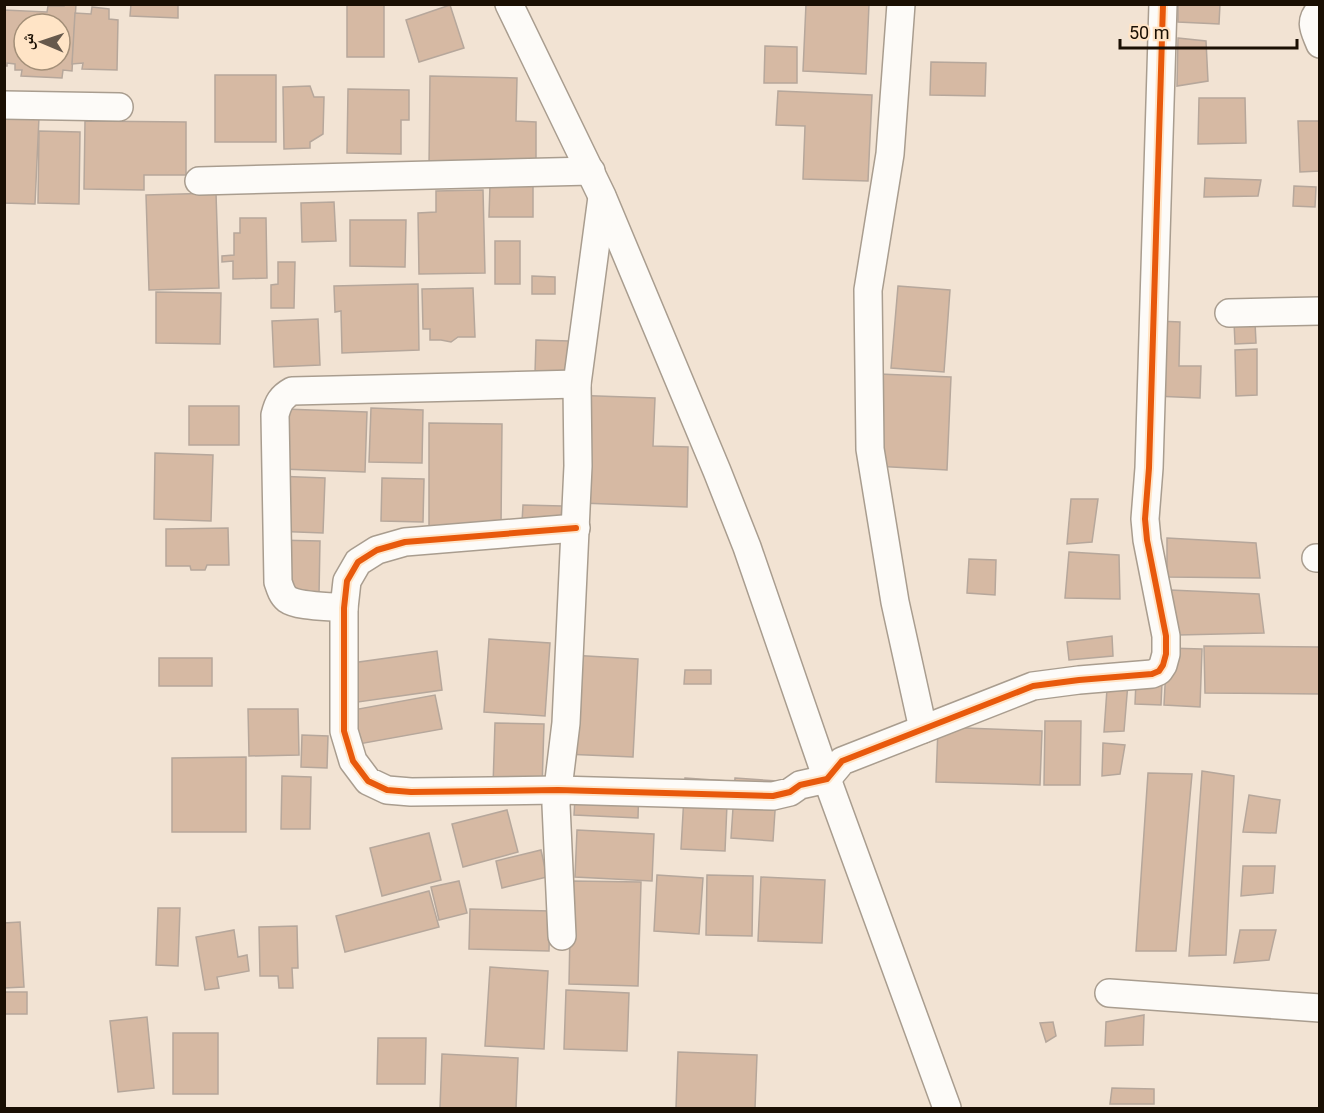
<svg xmlns="http://www.w3.org/2000/svg" width="1324" height="1113" viewBox="0 0 1324 1113" font-family="Roboto,'Noto Naskh Arabic',sans-serif">
	<rect width="100%" height="100%" fill="#f2e3d3"/>
	<g fill="#d6b9a3" stroke="#b6a79b" stroke-width="1.5" fill-rule="evenodd">
		<path d="M64,4H76L72,71L63,70L62,78L21,76L22,70H15V64L7,63V66H4V10L47,12L48,6H64ZM24,24H60V60H24Z"/>
		<path d="M131,4H178V18L130,16Z"/>
		<rect x="347" y="4" width="37" height="53"/>
		<path d="M806,4H869L866,74L803,71Z"/>
		<path d="M1178,4H1220L1219,24L1178,22Z"/>
		<path d="M450,5L464,48L419,62L406,20Z"/>
		<path d="M92,7L109,9V19L118,20L117,70L82,69L83,63L72,64L75,13L91,14Z"/>
		<path d="M1178,38L1206,41L1208,81L1177,86Z"/>
		<path d="M765,46L797,47V83H764Z"/>
		<path d="M931,62L986,63L985,96L930,95Z"/>
		<rect x="215" y="75" width="61" height="67"/>
		<path d="M430,76L517,78L516,121L536,122V168L429,167Z"/>
		<path d="M310,86L314,97H324L323,134L310,142V148L284,149L283,87Z"/>
		<path d="M348,89L409,90V120H401V154L347,153Z"/>
		<path d="M778,91L872,95L868,181L803,179L805,126L776,125Z"/>
		<path d="M1199,98H1245L1246,143L1198,144Z"/>
		<path d="M4,116L39,117L35,204L4,203Z"/>
		<path d="M85,121L186,122V175H144V190L84,189Z"/>
		<path d="M1298,121H1320V171L1300,172Z"/>
		<path d="M39,131L80,132L79,204L38,203Z"/>
		<path d="M1205,178L1261,180L1258,196L1204,197Z"/>
		<path d="M490,184L533,185V217H489Z"/>
		<path d="M1294,186L1316,187L1315,207L1293,206Z"/>
		<path d="M483,190L485,273L419,274L418,213L436,212V191Z"/>
		<path d="M216,193L219,288L149,290L146,195Z"/>
		<path d="M334,202L336,241L302,242L301,203Z"/>
		<path d="M240,218H266L267,278L233,279V261L222,262V256L234,255V233H240Z"/>
		<path d="M350,220H406L405,267L350,266Z"/>
		<rect x="495" y="241" width="25" height="43"/>
		<path d="M278,262H295L294,308H271V285L278,284Z"/>
		<path d="M532,276L555,277V294H532Z"/>
		<path d="M418,284L419,350L342,353L341,311L335,312L334,286Z"/>
		<path d="M898,286L950,290L944,372L891,368Z"/>
		<path d="M473,288L475,337H458L451,342L441,340H430V329H423L422,289Z"/>
		<path d="M156,292L221,293L220,344L156,343Z"/>
		<path d="M318,319L320,365L274,367L272,321Z"/>
		<path d="M1157,321L1180,322L1179,366H1201L1200,398L1154,396Z"/>
		<path d="M1234,322H1255L1256,343L1235,344Z"/>
		<path d="M536,340L569,341L568,374L535,373Z"/>
		<path d="M1257,349V395L1236,396L1235,350Z"/>
		<path d="M879,374L951,377L947,470L874,466Z"/>
		<path d="M569,395L655,398L653,446L688,447L687,507L581,503Z"/>
		<rect x="189" y="406" width="50" height="39"/>
		<path d="M371,408L423,410L422,463L369,462Z"/>
		<path d="M284,409L367,412L365,472L281,469Z"/>
		<path d="M429,423L502,424L501,527H429Z"/>
		<path d="M155,453L213,455L211,521L154,519Z"/>
		<path d="M275,476L325,478L323,533L272,531Z"/>
		<path d="M382,478L424,479L423,522L381,521Z"/>
		<path d="M1071,499H1098L1092,542L1067,544Z"/>
		<path d="M523,505L562,506L561,523L522,522Z"/>
		<path d="M228,528L229,565H207L205,570H191L190,566H166V529Z"/>
		<path d="M1167,538L1256,543L1260,578L1167,577Z"/>
		<path d="M274,540L320,541L319,595L273,594Z"/>
		<path d="M1069,552L1119,555L1120,599L1065,598Z"/>
		<path d="M969,559L996,560L995,595L967,593Z"/>
		<path d="M1170,590L1259,594L1264,633L1178,635Z"/>
		<path d="M1112,636L1113,656L1069,660L1067,642Z"/>
		<path d="M489,639L550,643L545,716L484,712Z"/>
		<path d="M1204,646L1320,647V694L1205,693Z"/>
		<path d="M1167,648L1202,649L1200,707L1164,705Z"/>
		<path d="M437,651L442,690L358,702L352,663Z"/>
		<path d="M570,655L638,659L633,757L564,754Z"/>
		<rect x="159" y="658" width="53" height="28"/>
		<path d="M685,670H711V684H684Z"/>
		<path d="M1136,681L1162,682L1161,705L1135,704Z"/>
		<path d="M1128,683L1124,731L1104,732L1107,689Z"/>
		<path d="M435,695L442,729L359,744L353,710Z"/>
		<path d="M248,709H298L299,755L249,756Z"/>
		<path d="M1045,721H1081L1080,785H1044Z"/>
		<path d="M495,723L544,724L542,788L493,786Z"/>
		<path d="M938,727L1042,731L1040,785L936,782Z"/>
		<path d="M302,735L328,736L327,768L301,767Z"/>
		<path d="M1103,743L1125,745L1120,774L1102,776Z"/>
		<path d="M246,757V832H172V758Z"/>
		<path d="M1202,771L1234,776L1226,955L1189,956Z"/>
		<path d="M1148,773L1192,774L1176,951H1136Z"/>
		<path d="M282,776L311,777L310,829H281Z"/>
		<path d="M685,778L728,781L725,851L681,849Z"/>
		<path d="M735,778L777,781L773,841L731,838Z"/>
		<path d="M576,781L639,783L638,818L574,815Z"/>
		<path d="M1249,795L1280,800L1276,833L1243,832Z"/>
		<path d="M507,810L518,852L463,867L452,824Z"/>
		<path d="M577,830L654,834L652,881L575,877Z"/>
		<path d="M429,833L441,880L382,896L370,848Z"/>
		<path d="M541,850L547,877L502,888L496,861Z"/>
		<path d="M1243,866H1275L1273,893L1241,896Z"/>
		<path d="M657,875L703,878L699,934L654,931Z"/>
		<path d="M707,875L753,876L752,936L706,935Z"/>
		<path d="M761,877L825,880L822,943L758,941Z"/>
		<path d="M459,881L467,913L439,920L431,887Z"/>
		<path d="M571,881L641,882L638,986L569,984Z"/>
		<path d="M429,891L439,927L345,952L336,916Z"/>
		<path d="M158,908H180L178,966L156,965Z"/>
		<path d="M470,909L550,911L549,951L469,949Z"/>
		<path d="M20,922L24,987L4,988V923Z"/>
		<path d="M297,926L298,968H292L293,988H279L278,976H260L259,927Z"/>
		<path d="M234,930L238,957L247,955L249,971L217,977L219,988L205,990L196,937Z"/>
		<path d="M1240,930H1276L1269,960L1234,963Z"/>
		<path d="M490,967L548,971L544,1049L485,1046Z"/>
		<path d="M566,990L629,993L627,1051L564,1049Z"/>
		<rect x="4" y="992" width="23" height="22"/>
		<path d="M1144,1015L1143,1045L1105,1046L1106,1022Z"/>
		<path d="M147,1017L154,1088L118,1092L110,1021Z"/>
		<path d="M1053,1022L1056,1036L1046,1042L1040,1023Z"/>
		<rect x="173" y="1033" width="45" height="61"/>
		<path d="M378,1038H426L425,1084H377Z"/>
		<path d="M678,1052L757,1055L755,1108H676Z"/>
		<path d="M442,1054L518,1058L516,1108H440Z"/>
		<path d="M1112,1088L1154,1089V1104H1110Z"/>
	</g>
	<g fill="none" stroke-linecap="round" stroke-linejoin="round">
		<defs>
			<g id="minor">
				<path d="M509,4L602,196L717,471L747,547L827,779L947,1108"/>
				<path d="M901,4L890,154L868,290L870,449L895,602L923,729"/>
				<path d="M1320,10C1308,22 1315,31 1320,44"/>
				<path d="M4,105L119,107"/>
				<path d="M199,181L591,171"/>
				<path d="M1229,313L1320,311"/>
				<path d="M576,528L405,542L377,550L358,562L347,581L344,608V731L353,761L368,781L387,790L411,792L558,790L773,796L790,792L800,785L827,779L842,761L1033,686L1079,680L1152,674L1159,671L1163,665L1166,654V636L1147,540L1145,519L1149,468L1163,4"/>
				<path d="M1316,558H1320"/>
				<path d="M344,608C330,606 298,607 287,599C282,595 280,588 278,582L275,415C278,403 281,397 292,391L577,384"/>
				<path d="M562,936L556,805L566,723L578,466L577,384L602,197"/>
				<path d="M1109,993L1320,1008"/>
			</g>
		</defs>
		<use href="#minor" stroke="#a99d8f" stroke-width="30"/>
		<use href="#minor" stroke="#fdfbf8" stroke-width="27"/>
		<defs>
			<path id="cycleway" d="M576,528L405,542L377,550L358,562L347,581L344,608V731L353,761L368,781L387,790L411,792L558,790L773,796L790,792L800,785L827,779L842,761L1033,686L1079,680L1152,674L1159,671L1163,665L1166,654V636L1147,540L1145,519L1149,468L1163,4"/>
		</defs>
		<use href="#cycleway" stroke="#ffe4c6" stroke-width="10"/>
		<use href="#cycleway" stroke="#e8590c" stroke-width="6"/>
	</g>
	<rect width="1324" height="1113" fill="none" stroke="#1a0f03" stroke-width="12"/>
	<g transform="translate(42 42) rotate(272)"><circle r="28" fill="#ffe4c6" stroke="#a38f78" stroke-width="1.5"/>
	<path d="M0-4.5L10 22L0 15L-10 22Z" fill="#66594c"/>
	<text y="-9" font-size="16" font-weight="bold" text-anchor="middle" fill="#1a0f03">ش</text>
	</g>
	<path d="M1120 39v9h177v-9" fill="none" stroke="#1a0f03" stroke-width="3"/>
	<text x="1129" y="39" font-size="18" fill="#1a0f03" stroke="#ffe4c6" stroke-width="4.5" paint-order="stroke">50 m</text>
</svg>
